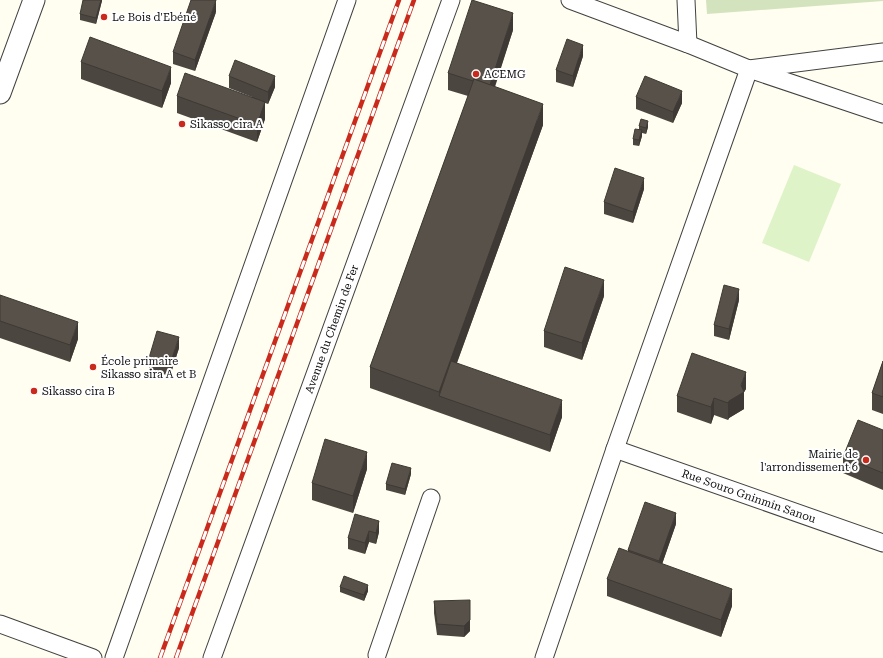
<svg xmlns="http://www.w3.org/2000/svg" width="883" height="658" viewBox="0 0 883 658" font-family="'Roboto Serif',serif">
	<rect width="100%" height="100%" fill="#fffef0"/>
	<path fill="#d3e3be" d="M706,0H883V1L707,14Z"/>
	<path fill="#dff3c9" d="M794,165L841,184L809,262L762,243Z"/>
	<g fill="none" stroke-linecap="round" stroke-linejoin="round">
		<defs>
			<g id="minor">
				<path d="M570,0L688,44L749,69L883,52"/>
				<path d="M686,0L688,44"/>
				<path id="s1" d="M615,449L883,543"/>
				<path d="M0,624L93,658"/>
				<path d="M377,655L431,498"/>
				<path d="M114,658L347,0"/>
				<path id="s2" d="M212,658L451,0"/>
				<path d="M544,658L615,449L749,69L883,114"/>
			</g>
			<path id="tertiary" d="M0,93L34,0"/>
		</defs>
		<use href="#minor" stroke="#414141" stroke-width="19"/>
		<use href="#tertiary" stroke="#414141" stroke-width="23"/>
		<use href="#minor" stroke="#fff" stroke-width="17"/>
		<use href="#tertiary" stroke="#fff" stroke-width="21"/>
		<defs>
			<g id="rail">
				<path d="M160,658L399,0"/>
				<path d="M176,658L414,0"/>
			</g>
		</defs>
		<use href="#rail" stroke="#c92a1c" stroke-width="4.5"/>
		<use href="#rail" stroke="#fff" stroke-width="3" stroke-dasharray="9" stroke-linecap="butt"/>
	</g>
	<g fill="#4c4640">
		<path d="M102,0L96,24L80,20V14Z"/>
		<path d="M216,12L195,71L173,64V52Z"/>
		<path d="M513,30L495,87L543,125L457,363L562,417L550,452L370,388V367L468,96L448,90V73Z"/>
		<path d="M583,56L573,87L556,82V70Z"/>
		<path d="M81,62L171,83L162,108L81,79Z"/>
		<path d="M229,76L275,87L268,104L265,103V119L257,142L177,113V96L252,97L229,88Z"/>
		<path d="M636,97L682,103L673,123L636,109Z"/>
		<path d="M639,126L648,127L646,134L642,133V136L639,146L633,145V139L639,129Z"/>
		<path d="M644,189L633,223L604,214V202Z"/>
		<path d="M0,295L78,339L70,362L0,338Z"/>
		<path d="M604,296L582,360L544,347V331Z"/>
		<path d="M739,300L729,340L714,336V325Z"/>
		<path d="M179,348L170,376L149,370V358Z"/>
		<path d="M883,361V414L872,410V393Z"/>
		<path d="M746,389L744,392V409L729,418L728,420L714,415L711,424L677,412V396Z"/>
		<path d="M883,430V490L843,473V457Z"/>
		<path d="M367,469L353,513L312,500V483Z"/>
		<path d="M411,474L405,495L386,490V484Z"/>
		<path d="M379,521V532L376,544L369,542L365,554L348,549V538Z"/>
		<path d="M676,524L662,564L732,606L721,637L607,596V579L628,551V550Z"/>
		<path d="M340,587L368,591L364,601L340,592Z"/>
		<path d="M434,601L470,631L464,637L437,635L434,613Z"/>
	</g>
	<g fill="#3e3934">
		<path d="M101,0H102V1L96,24V18Z"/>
		<path d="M216,0V12L195,71V60Z"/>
		<path d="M513,13V30L489,103V87Z"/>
		<path d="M583,45V56L573,87V76Z"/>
		<path d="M171,67V83L162,108V91Z"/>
		<path d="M275,76V87L268,104V92Z"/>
		<path d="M682,91V103L673,123V112Z"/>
		<path d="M265,102V119L257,142V125Z"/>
		<path d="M543,104V125L444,398L439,396V392Z"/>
		<path d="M648,121V127L646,134V128Z"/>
		<path d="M642,130V136L639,146V140Z"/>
		<path d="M644,178V189L633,223V212Z"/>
		<path d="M604,280V296L582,360V343Z"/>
		<path d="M739,289V300L729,340V329Z"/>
		<path d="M78,322V339L70,362V345Z"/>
		<path d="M179,337V348L170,376V365Z"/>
		<path d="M746,372V389L744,392V409L729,418L728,420V403L729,401L741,385Z"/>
		<path d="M714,398V415L711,424V407Z"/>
		<path d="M562,400V417L550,452V435Z"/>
		<path d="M367,452V469L353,513V496Z"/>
		<path d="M411,468V474L405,495V489Z"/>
		<path d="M676,513V524L659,573V561Z"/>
		<path d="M379,521V532L376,544V533Z"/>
		<path d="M369,531V542L365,554V543Z"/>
		<path d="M368,585V591L364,601V595Z"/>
		<path d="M732,589V606L721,637V620Z"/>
		<path d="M470,620V631L464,637V626Z"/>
	</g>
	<g fill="#58514a" stroke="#3e3934">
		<path d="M83,0H101L96,18L80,14Z"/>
		<path d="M191,0H216L195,60L173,52Z"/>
		<path d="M472,0L513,13L490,85L474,79L473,81L448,73Z"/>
		<path d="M90,37L171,67L162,91L81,62Z"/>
		<path d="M567,39L583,45L573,76L556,70Z"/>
		<path d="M235,60L275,76L268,92L229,76Z"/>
		<path d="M185,73L265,102L257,125L177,96Z"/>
		<path d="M645,76L682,91L673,112L636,97Z"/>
		<path d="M474,79L543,104L439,392L370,367Z"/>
		<path d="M641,119L648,121L646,128L639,126Z"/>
		<path d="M635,129L642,130L639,140L633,139Z"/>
		<path d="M615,168L644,178L633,212L604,202Z"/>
		<path d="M565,267L604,280L582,343L544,331Z"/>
		<path d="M724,285L739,289L729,329L714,325Z"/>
		<path d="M0,295L78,322L70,345L0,321Z"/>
		<path d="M157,331L179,337L170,365L149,358Z"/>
		<path d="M692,353L746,372L741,385L744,392L729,401L728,403L714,398L711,407L677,396Z"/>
		<path d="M451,361L562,400L550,435L439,396Z"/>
		<path d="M883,361V397L872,393Z"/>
		<path d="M858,420L883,430V473L843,457Z"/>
		<path d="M325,439L367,452L353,496L312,483Z"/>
		<path d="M392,463L411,468L405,489L386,484Z"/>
		<path d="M645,502L676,513L659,561L628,550Z"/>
		<path d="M355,514L379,521L376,533L369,531L365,543L348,538Z"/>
		<path d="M619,548L732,589L721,620L607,579Z"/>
		<path d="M344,576L368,585L364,595L340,587Z"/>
		<path d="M470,600V620L464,626L437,624L434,601Z"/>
	</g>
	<g fill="#c92a1c" stroke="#fff" stroke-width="1.5">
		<circle cx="104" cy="17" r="4"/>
		<circle cx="476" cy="74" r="4"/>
		<circle cx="182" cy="124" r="4"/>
		<circle cx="93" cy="367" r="4"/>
		<circle cx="34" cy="391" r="4"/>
		<circle cx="866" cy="460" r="4"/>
	</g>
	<g text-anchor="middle" stroke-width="4" stroke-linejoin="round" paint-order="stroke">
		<g font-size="11" fill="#0e0e0e" stroke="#fff" text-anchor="start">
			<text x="112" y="21">Le Bois d'Ebéné</text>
			<text x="484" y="78">ACEMG</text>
			<text x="190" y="128">Sikasso cira A</text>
			<text x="101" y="365">École primaire<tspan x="101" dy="13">Sikasso sira A et B</tspan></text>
			<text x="42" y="395">Sikasso cira B</text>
			<text x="858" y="458" text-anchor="end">Mairie de<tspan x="858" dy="13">l'arrondissement 6</tspan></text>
		</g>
		<g font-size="11" fill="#0e0e0e" stroke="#fff">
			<text dy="4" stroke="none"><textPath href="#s2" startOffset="350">Avenue du Chemin de Fer</textPath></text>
			<text dy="4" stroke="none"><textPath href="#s1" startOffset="142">Rue Souro Gninmin Sanou</textPath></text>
		</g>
	</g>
</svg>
